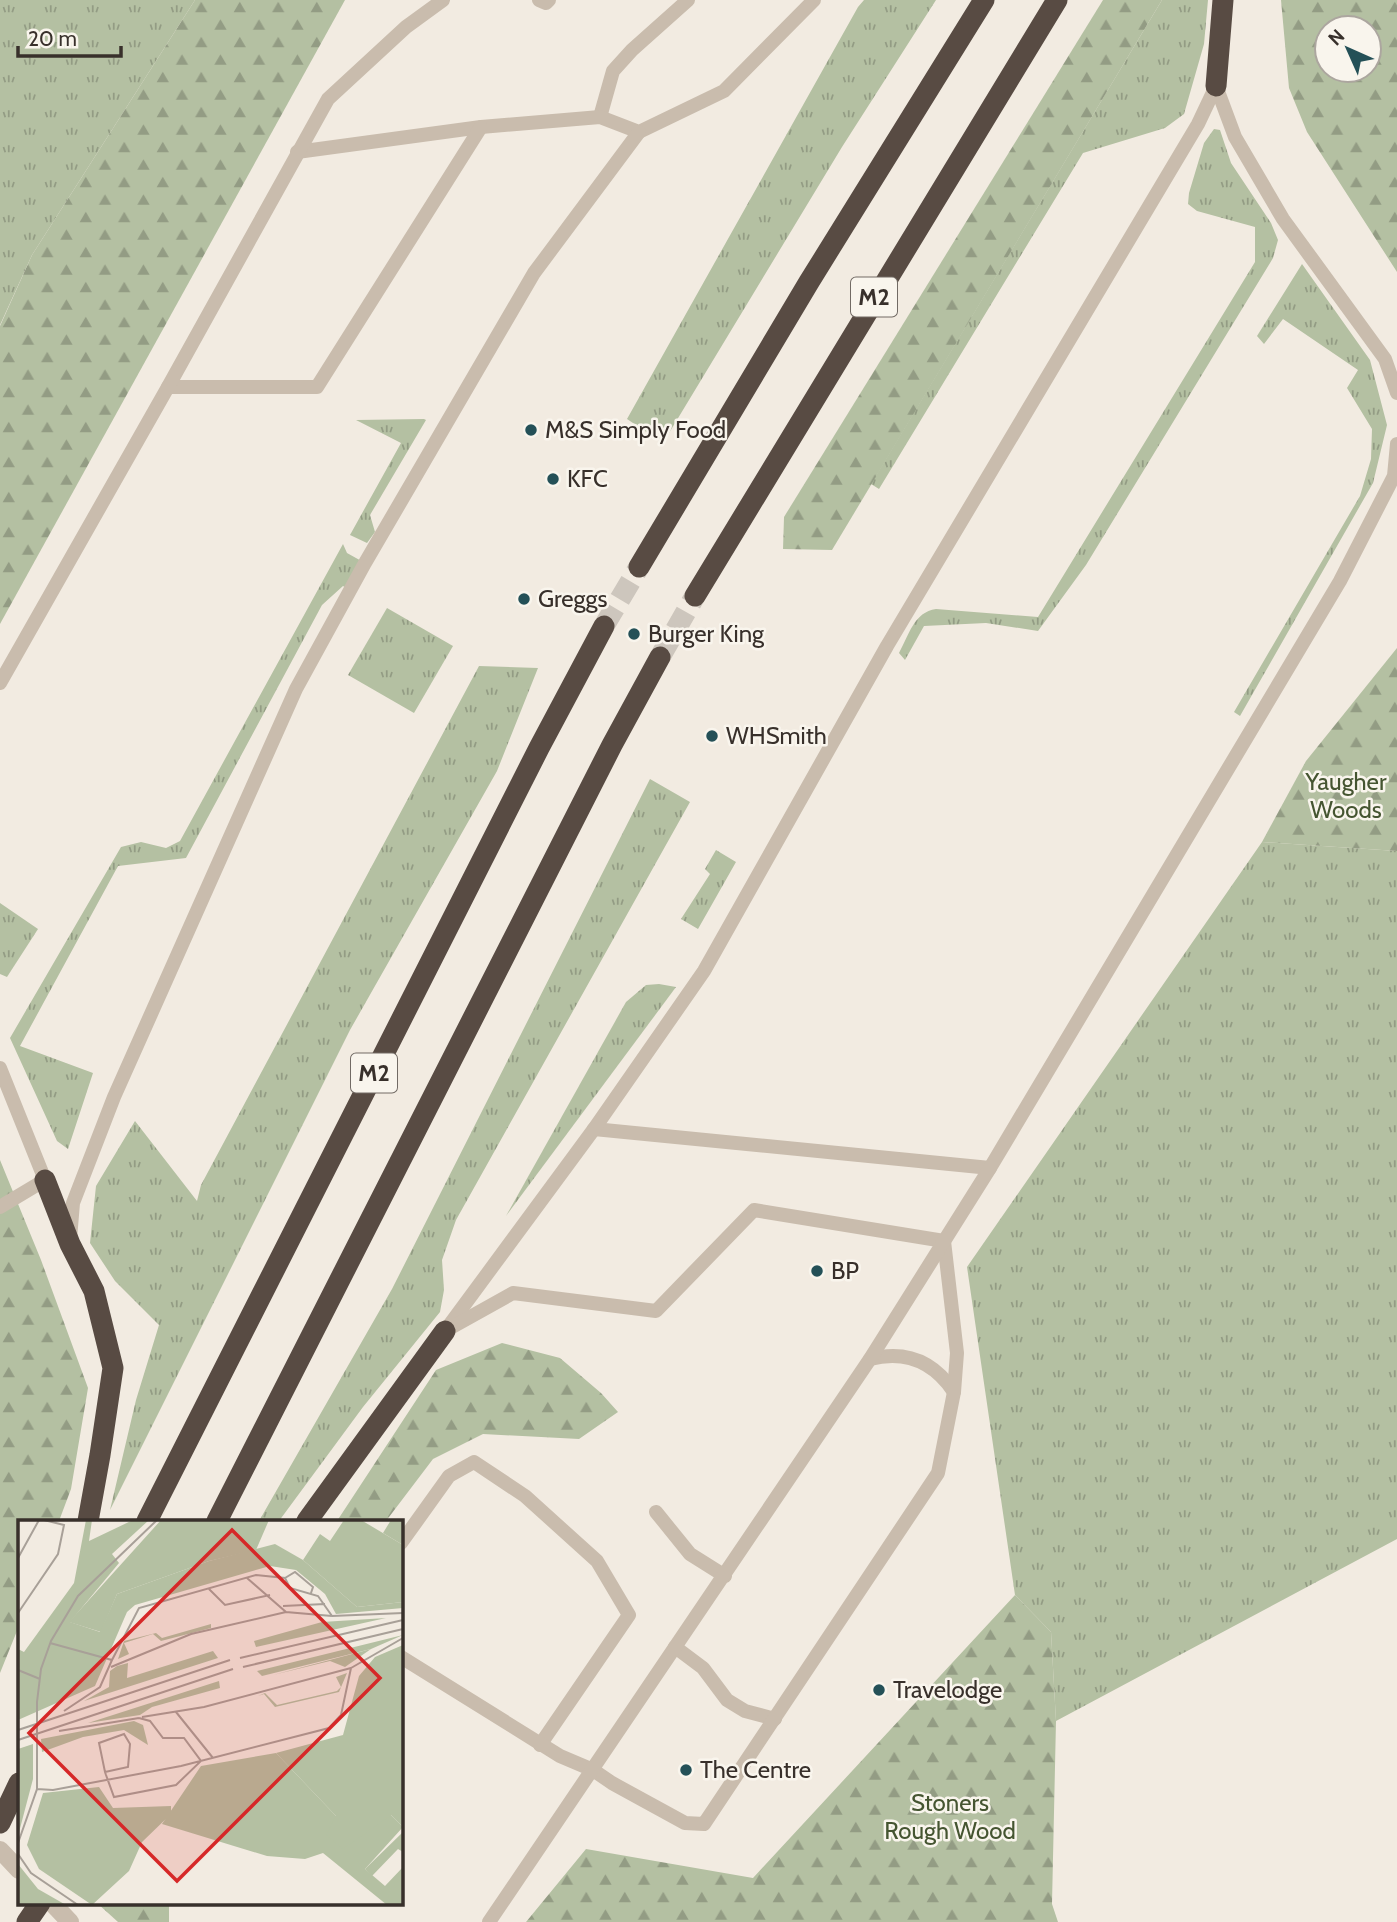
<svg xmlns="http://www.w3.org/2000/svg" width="1397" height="1922" viewBox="0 0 1397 1922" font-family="Cabin,sans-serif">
	<defs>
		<pattern id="grass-tufts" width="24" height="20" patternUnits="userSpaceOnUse" patternTransform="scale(1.75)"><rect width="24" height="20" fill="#b4c0a2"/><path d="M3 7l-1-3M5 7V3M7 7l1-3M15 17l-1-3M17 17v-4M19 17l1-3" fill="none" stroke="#939c84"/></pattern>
		<pattern id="forest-firs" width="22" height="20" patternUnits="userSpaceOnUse" patternTransform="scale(1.75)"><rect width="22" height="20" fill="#b4c0a2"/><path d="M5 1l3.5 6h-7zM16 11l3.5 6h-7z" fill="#939c84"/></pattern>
	</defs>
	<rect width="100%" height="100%" fill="#f2ebe1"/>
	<g fill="url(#grass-tufts)">
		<path d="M0,0H195L32,255L0,325Z"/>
		<path d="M864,0H936L842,147L663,443L627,419L858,7Z"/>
		<path d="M1162,0H1208L1204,44L1184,114L1165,128L1083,153L879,489L871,484Z"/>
		<path d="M1214,129L1220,130L1231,163L1271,223L1278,240L1273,258L1086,565L1038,631L986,623L924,626L905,660L899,653C909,635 914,612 936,609L1038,617L1255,262V227L1197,211L1188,204L1189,193L1204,143Z"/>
		<path d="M1302,264L1370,360L1387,425L1373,483L1240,716L1234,712L1360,496L1371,459L1372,429L1347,388L1358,370L1283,319L1264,344L1257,336Z"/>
		<path d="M424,419L426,420L370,515L375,532L367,543L350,535L401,443L356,420Z"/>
		<path d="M343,544L347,553L365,563L351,591L343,586L322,605L186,858L118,866L20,1046L93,1073L68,1149L57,1141L10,1038L121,847L141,842L166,848L180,841Z"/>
		<path d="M387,608L453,646L414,713L348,675Z"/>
		<path d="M479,666L538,668L497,771L350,1030L110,1510L136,1400L159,1325L115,1281L90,1243L96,1186L135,1121L197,1201L201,1185Z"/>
		<path d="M650,779L690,802L456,1220L442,1260L444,1290L440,1312L363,1407L279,1521H259L392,1289Z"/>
		<path d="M1262,842L1397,851V1539L1056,1721L1051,1632L1015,1595L967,1267Z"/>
		<path d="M716,850L736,862L698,929L681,919L710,874L705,869Z"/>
		<path d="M0,903L38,929L7,977L0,974Z"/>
		<path d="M659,984L676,987L506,1216L626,1002L646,985Z"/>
	</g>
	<g fill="url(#forest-firs)" fill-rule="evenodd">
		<path d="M195,0H345L0,624V326L32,255Z"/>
		<path d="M1103,0H1162L832,550L783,549L784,517Z"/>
		<path d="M1281,0H1397V272L1307,132L1289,88ZM1327,28H1369V70H1327Z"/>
		<path d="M1397,648V851L1262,842L1306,761Z"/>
		<path d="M0,1160L41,1260L88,1388L71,1489L59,1521H19V1626L0,1673Z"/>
		<path d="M502,1343L560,1358L601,1393L618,1412L579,1439L483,1434L433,1459L386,1521H337L436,1370Z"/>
		<path d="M1015,1595L1051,1632L1056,1721L1052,1904L1058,1922H526L586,1849L753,1878Z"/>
		<path d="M97,1903H169V1922H118Z"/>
	</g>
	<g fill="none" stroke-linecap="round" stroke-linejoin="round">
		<g stroke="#cdc6bd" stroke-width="21" stroke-dasharray="21 10" stroke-linecap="butt">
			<path d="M604,626L639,567"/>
			<path d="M660,657L695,596"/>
		</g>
		<g stroke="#c9bcad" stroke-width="14">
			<path d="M539,0L546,3L549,0"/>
			<path d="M1216,86L1235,137L1283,219L1385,359L1397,393"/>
			<path d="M600,117L613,71L632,50L688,0"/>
			<path d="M297,152L481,127L600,117L639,132L724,91L814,0"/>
			<path d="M168,387H317L481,127"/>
			<path d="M0,683L168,387L328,99L406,27L443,0"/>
			<path d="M0,1068L45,1180L0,1207"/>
			<path d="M594,1129L990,1168"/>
			<path d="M70,1239L73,1203L114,1097L296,689L365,563L534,273L639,132"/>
			<path d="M448,1327L594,1129L704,971L887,646L1198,124L1216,86"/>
			<path d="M870,1359C906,1350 934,1362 954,1392"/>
			<path d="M656,1512L690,1554L725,1576"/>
			<path d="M401,1543L449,1476L474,1462L525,1496L597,1561L629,1615L540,1745"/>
			<path d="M675,1647L703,1668L727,1700L745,1711L775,1719"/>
			<path d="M401,1657L560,1756L593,1770L612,1783L685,1823L704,1824L938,1473L954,1392L957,1353L944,1241L754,1210L656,1311L513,1293L445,1331"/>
			<path d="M489,1922L870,1359L990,1168L1340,581L1394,476L1397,444"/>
		</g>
		<g stroke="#c9bcad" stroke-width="18">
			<path d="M0,1850L19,1870"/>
			<path d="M52,1903L70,1922"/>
		</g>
		<g stroke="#584b43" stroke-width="21">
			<path d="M1216,86L1223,0"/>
			<path d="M639,567L809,282L984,0"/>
			<path d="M695,596L1057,0"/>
			<path d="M45,1180L70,1244L94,1291L113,1368L100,1455L88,1521"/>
			<path d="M147,1521L539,748L604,626"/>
			<path d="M217,1521L612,745L660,657"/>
			<path d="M307,1521L445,1331"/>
			<path d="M0,1823L19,1783"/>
			<path d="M27,1922L40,1903"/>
		</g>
	</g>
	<g fill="#245057" stroke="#f9f5ed" stroke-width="2.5">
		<circle cx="531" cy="430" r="7"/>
		<circle cx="553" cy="479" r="7"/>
		<circle cx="524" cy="599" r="7"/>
		<circle cx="634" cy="634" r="7"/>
		<circle cx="712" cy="736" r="7"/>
		<circle cx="817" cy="1271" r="7"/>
		<circle cx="879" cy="1690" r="7"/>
		<circle cx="686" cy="1770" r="7"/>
	</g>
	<g text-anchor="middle" stroke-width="5" stroke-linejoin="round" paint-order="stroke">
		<g fill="#f9f5ed" stroke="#726b65" stroke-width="2">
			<rect x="851" y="277.5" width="46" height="39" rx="5"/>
			<rect x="351" y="1053.5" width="46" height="39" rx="5"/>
		</g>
		<g font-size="23" font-weight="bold" fill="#38302b">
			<text x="874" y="305">M2</text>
			<text x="374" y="1081">M2</text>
		</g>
		<g font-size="24" fill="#38302b" stroke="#f9f5ed" text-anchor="start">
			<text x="545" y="438">M&amp;S Simply Food</text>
			<text x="567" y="487">KFC</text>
			<text x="538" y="607">Greggs</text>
			<text x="648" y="642">Burger King</text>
			<text x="726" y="744">WHSmith</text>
			<text x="831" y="1279">BP</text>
			<text x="893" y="1698">Travelodge</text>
			<text x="700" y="1778">The Centre</text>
		</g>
		<g font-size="24" fill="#455531" stroke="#f9f5ed">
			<text x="1346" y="790">Yaugher<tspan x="1346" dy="28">Woods</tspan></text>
			<text x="950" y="1811">Stoners<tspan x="950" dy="28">Rough Wood</tspan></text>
		</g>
	</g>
	<g transform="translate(18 1520)">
		<rect width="385" height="385" fill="#f2ebe1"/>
		<path d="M143,0H251L238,30L191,41L99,74L83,112L51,102ZM326,0H343L385,25V82L339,87L285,40L302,14L312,21ZM368,98L238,127L236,121L304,102ZM193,104V108L143,121L135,114L106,123L111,134L100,139L106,121L138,113L144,118ZM353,129L327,147L312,141L255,155ZM195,131L200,138L66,181L91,167L92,151L99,146L110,143L109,158ZM329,153L321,172L257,187L246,174L240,176L247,173L259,185L319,171L323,167L318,157ZM201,161L202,168L134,187L122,195L70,203ZM258,233L318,296L373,295L385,307L347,349L367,366L385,347V385H369L305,333L287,339L249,336L144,304L183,246Z" fill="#b4c0a2"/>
		<path d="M68,0H74L71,21L115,0H131L94,34L101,43L52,102L82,112L99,74L191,41L257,24L285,40L339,87L385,82V88L318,94L307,74L278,50L252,46L117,85L109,92L77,166L0,200V129L6,132L56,63ZM373,0H385V25L365,13ZM385,115L353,129L244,156L239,151ZM385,125V307L373,295L325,329L308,315L318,296L258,233L325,215L341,156L357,137ZM116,201L125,205L130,225L106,210L65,217L24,232L23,219ZM15,224V259L0,316V229ZM81,267L95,288L153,286V294L124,322L111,351L74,385L21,349L9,325L25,273ZM385,312V332L380,329L354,356L347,349ZM0,344L20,369L48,385H0Z" fill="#b4c0a2"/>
		<path fill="none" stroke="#a8a098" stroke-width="2" d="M0,38L21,0M229,58L268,92L314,96M267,58L277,52L295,67L293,73M191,69L207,85L252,75M265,86L307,84M0,93L40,34L46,5L26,0M314,96L385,93M32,123L94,140L121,88L238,55L267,58L272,68L300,76L314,96M222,138L385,100M93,147L173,114L268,92M225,147L385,109M333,148L385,118M0,150L22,159M46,191L82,167L94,140M158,192L195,238M124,197L186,187L333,148M0,210L212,140M41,211L121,198M0,220L215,149M87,252L110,247L112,224L106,214L81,223L87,252L88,255L96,277L158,265L183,241L166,218H145L132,201L121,198M19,269L35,270L163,246L311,208L323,195L333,148M0,323L19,269V182L23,149L33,121L60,76L139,0M0,334L13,353L60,385"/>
		<path fill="#d62828" fill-opacity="0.15" stroke="#d62828" stroke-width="3.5" d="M214,10L362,158L159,361L11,213Z"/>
		<rect width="385" height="385" fill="none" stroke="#38302b" stroke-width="3.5"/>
	</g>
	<g transform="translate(1348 49) rotate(315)"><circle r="33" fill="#f9f5ed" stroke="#aca69f" stroke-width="2"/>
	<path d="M0-5L12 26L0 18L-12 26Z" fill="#245057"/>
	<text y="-10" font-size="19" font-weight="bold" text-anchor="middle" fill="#38302b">N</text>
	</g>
	<path d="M18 46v10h103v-10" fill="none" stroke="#38302b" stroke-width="3.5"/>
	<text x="28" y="46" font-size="21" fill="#38302b" stroke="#f9f5ed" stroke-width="5" paint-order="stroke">20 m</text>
</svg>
